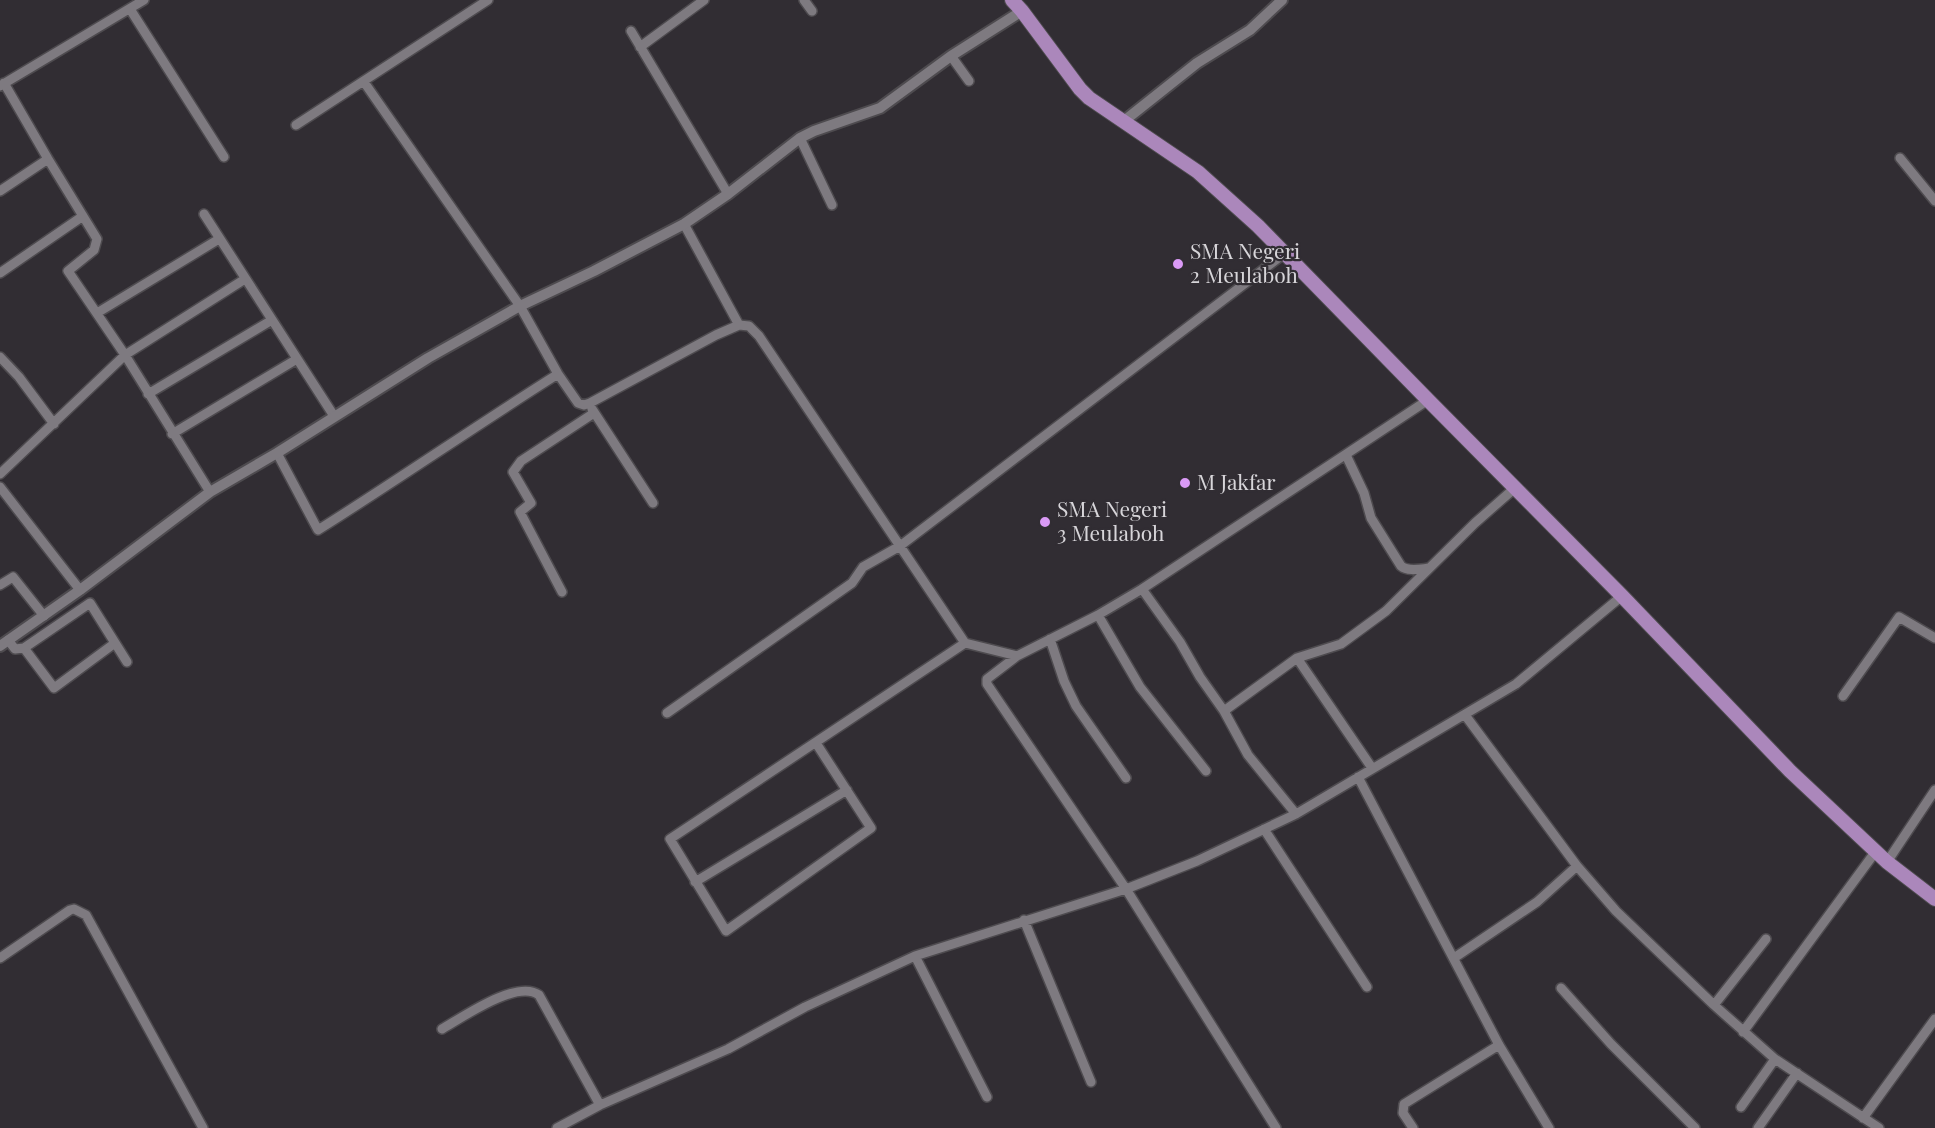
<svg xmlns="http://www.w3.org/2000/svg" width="1935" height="1128" font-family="'Playfair Display',serif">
	<rect width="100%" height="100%" fill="#312d33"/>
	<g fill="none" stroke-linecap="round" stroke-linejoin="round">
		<defs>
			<path id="minor" d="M804,0L812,11
				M130,9L224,157
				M631,31L728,194
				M640,47L704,0
				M951,56L969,81
				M364,82L520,306L558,374L578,403L584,405L590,403L716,335L739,325
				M4,83L48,159L97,239L94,250L68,271L125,355L210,492
				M0,86L144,0
				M296,125L488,0
				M800,138L832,205
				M1900,158L1935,201
				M0,191L48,159
				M204,214L334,416
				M684,224L739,325L749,326L759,336L965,643
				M0,273L83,216
				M97,313L219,239
				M0,357L19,377L54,424
				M148,394L272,320
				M592,409L653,503
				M172,434L297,359
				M277,453L318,530C399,479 477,425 558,374
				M1346,455L1364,493L1371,518L1401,566C1408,572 1420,569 1429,568
				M0,474L125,355L245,279
				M0,487L80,590
				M0,585L13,577L44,616
				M1142,589L1180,642L1200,677L1224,711L1248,755L1296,814
				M562,592L520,512L531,503L513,472L521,461L594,413
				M1098,615L1140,687L1206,771
				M1050,639L1064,681L1076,706L1126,778
				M8,640L15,649L24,648L54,688L115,643
				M24,648L90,603L127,662
				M1017,656L987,679V684L1126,889L1276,1128
				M1297,658L1372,768
				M1843,696L1899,617L1935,638
				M1224,711L1297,658L1341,644L1386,611L1475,523L1516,487
				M667,713L852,583L863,567L900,546L1285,253
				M1465,715L1577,866L1616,911L1714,1005L1775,1059L1879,1128
				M816,743L871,828L726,931L670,839L965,643L1017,656L1098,615L1142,589L1428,400
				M1358,777L1499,1045L1549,1128
				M1264,829L1367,987
				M1887,862L1935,790
				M695,882L847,790
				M1024,920L1091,1082
				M915,956L987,1097
				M0,958L70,910L74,909L86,915L203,1128
				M1454,958L1537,902L1577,866
				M1561,988L1611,1044L1695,1128
				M1714,1005L1766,939
				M442,1029C463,1017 517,979 539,995L600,1105
				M1743,1032L1876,851
				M1741,1107L1775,1059
				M1863,1118L1935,1019
				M557,1128L600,1105L728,1049L805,1007L915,956L1126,889L1197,861L1296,814L1516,684L1622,596
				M1413,1128L1403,1113L1404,1104L1499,1045
				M1758,1128L1797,1073"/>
			<path id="tertiary" d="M1124,121L1197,63L1250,30L1282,0
				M0,646L80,590L210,492L277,453L428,358L520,306L594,271L684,224L728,194L800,138L814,131L880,108L951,56L1022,11"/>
			<path id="primary" d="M1012,0L1022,11L1080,89L1089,98L1198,172L1258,226L1428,400L1622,596L1790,771L1887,862L1935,899"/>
		</defs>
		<use href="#minor" stroke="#4e4b4f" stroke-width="12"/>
		<use href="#tertiary" stroke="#4e4b4f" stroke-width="14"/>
		<use href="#primary" stroke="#4e4b4f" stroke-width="16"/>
		<use href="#minor" stroke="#7e7a80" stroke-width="9"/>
		<use href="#tertiary" stroke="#7e7a80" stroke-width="10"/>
		<use href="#primary" stroke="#ab87bb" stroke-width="14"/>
	</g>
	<g fill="#da9af6" stroke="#312d33" stroke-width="2">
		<circle cx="1178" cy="264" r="6"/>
		<circle cx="1185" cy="483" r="6"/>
		<circle cx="1045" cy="522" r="6"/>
	</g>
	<g text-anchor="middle" stroke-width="4.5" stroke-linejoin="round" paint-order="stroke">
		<g font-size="21" fill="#d7d5d9" stroke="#312d33" text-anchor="start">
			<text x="1190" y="259">SMA Negeri<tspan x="1190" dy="24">2 Meulaboh</tspan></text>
			<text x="1197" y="490">M Jakfar</text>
			<text x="1057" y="517">SMA Negeri<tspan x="1057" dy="24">3 Meulaboh</tspan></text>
		</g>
	</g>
</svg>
